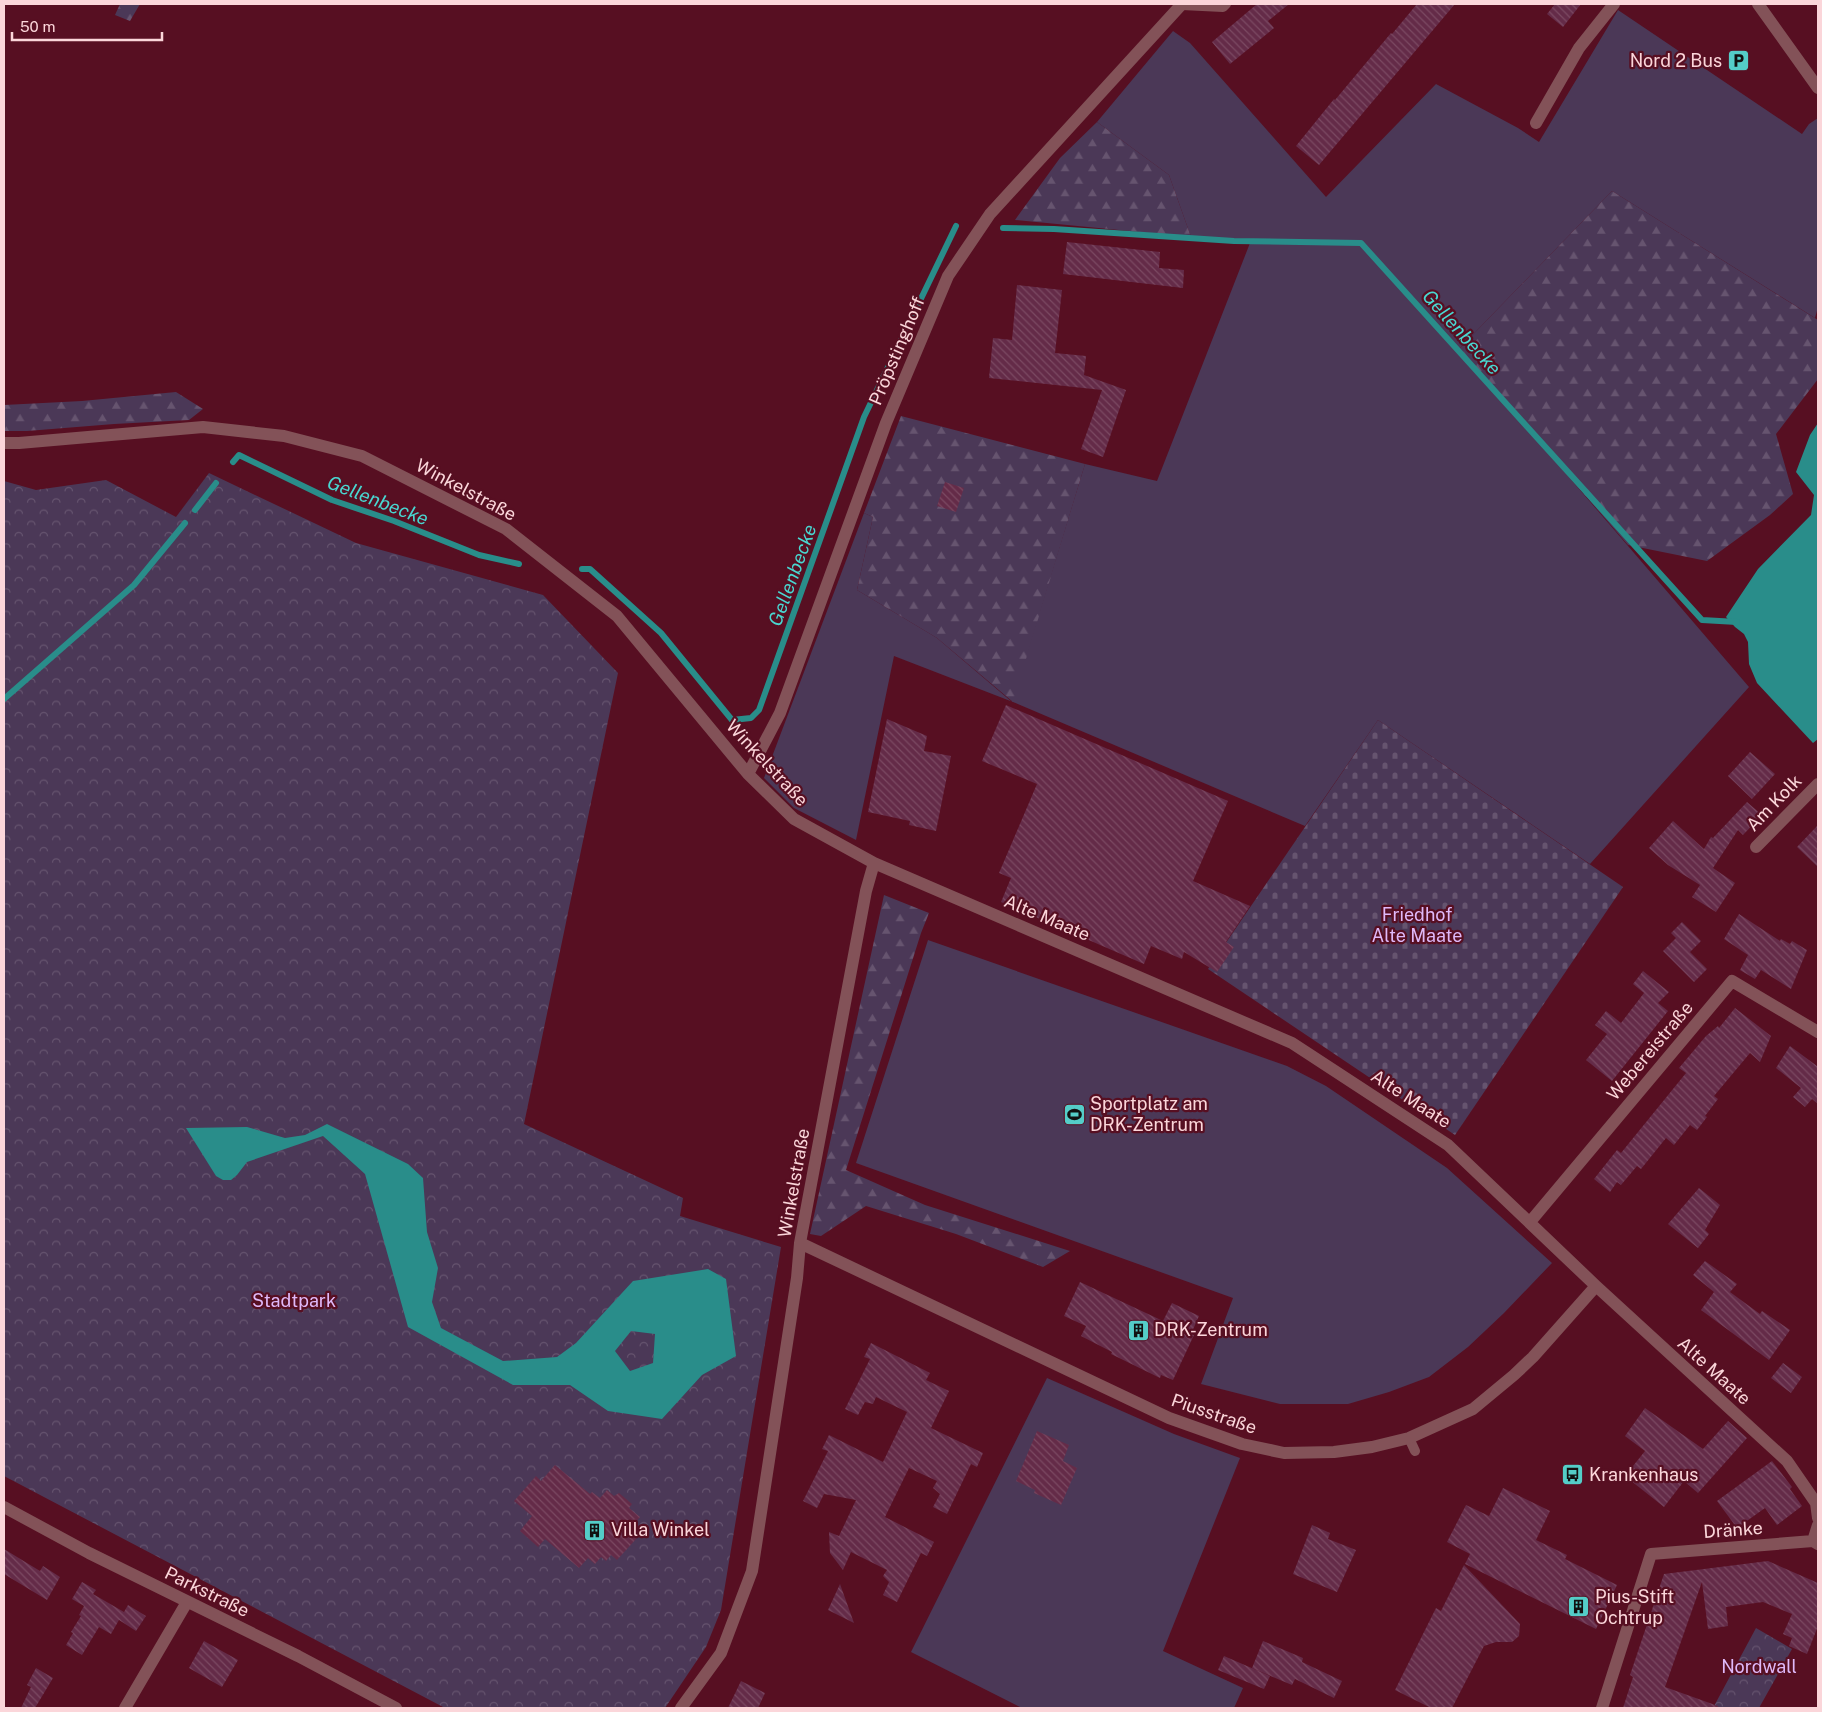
<svg xmlns="http://www.w3.org/2000/svg" width="1822" height="1712" font-family="'Public Sans',sans-serif">
	<defs>
		<pattern id="forest-firs" width="22" height="20" patternUnits="userSpaceOnUse" patternTransform="scale(1.25)"><rect width="22" height="20" fill="#4b3857"/><path d="M5 1l3.5 6h-7zM16 11l3.5 6h-7z" fill="#66546f"/></pattern>
		<pattern id="cemetery-stones" width="16" height="16" patternUnits="userSpaceOnUse" patternTransform="scale(1.25)"><rect width="16" height="16" fill="#4b3857"/><path d="M2 7V4a2 2 0 0 1 4 0v3zM10 15v-3a2 2 0 0 1 4 0v3z" fill="#66546f"/></pattern>
		<pattern id="park-crowns" width="20" height="18" patternUnits="userSpaceOnUse" patternTransform="scale(1.25)"><rect width="20" height="18" fill="#4b3857"/><path d="M2 6a3 3 0 1 1 6 0M12 15a3 3 0 1 1 6 0" fill="none" stroke="#66546f"/></pattern>
		<pattern id="building-back-hatch" width="6" height="6" patternUnits="userSpaceOnUse" patternTransform="scale(1.25)"><rect width="6" height="6" fill="#642b48"/><path d="M-1 5l2 2M0 0l6 6M5-1l2 2" fill="none" stroke="#7b4962"/></pattern>
	</defs>
	<rect width="100%" height="100%" fill="#570f22"/>
	<path fill="#4b3857" d="M1618,10L1802,134L1809,124L1818,118V307L1815,318L1612,191L1459,349L1749,687L1590,864L1378,720L1305,826L1013,702L894,656L856,840L794,808L764,778L864,513L873,517L857,590L937,638L1012,702L1085,464L1157,481L1250,243L1191,237L1169,175L1097,122L1173,31L1190,43L1326,197L1436,84L1518,128L1539,142Z
		M928,940L1287,1066L1326,1086L1447,1168L1552,1263L1504,1313L1468,1347L1429,1377L1389,1392L1348,1404H1280L1201,1384L1233,1298L856,1163Z
		M1047,1378L1174,1434L1240,1458L1163,1651L1243,1688L1234,1708H1022L911,1652Z"/>
	<path fill="url(#forest-firs)" d="M120,4H140L130,21L115,15Z
		M1097,122L1169,175L1191,237L1015,220L1060,158Z
		M1612,191L1818,320V379L1776,434L1793,494L1770,515L1707,561L1628,545L1459,349Z
		M176,392L203,409L189,420L114,424L27,431H4V405L82,401Z
		M901,416L1085,464L1013,702L937,638L857,590L873,517L864,513Z
		M884,895L929,913L921,933L846,1170L925,1205L1070,1251L1043,1267L956,1234L866,1206L821,1236L810,1234Z"/>
	<path fill="url(#cemetery-stones)" d="M1378,720L1623,887L1455,1135L1208,969Z"/>
	<path fill="url(#park-crowns)" d="M209,473L356,543L543,595L618,673L524,1124L683,1198L680,1216L781,1247L721,1610L706,1647L665,1708H445L4,1476V481L36,490L106,480L176,517Z
		M1756,1628L1792,1649L1759,1708H1713Z"/>
	<path fill="#298d8a" fill-rule="evenodd" d="M1818,423V739L1813,743L1757,683L1749,664L1748,642L1744,634L1735,627L1726,617L1758,569L1811,515L1814,495L1796,472L1810,435Z
		M327,1124L408,1164L423,1178L427,1232L438,1268L432,1302L441,1328L503,1361L557,1357L576,1343L633,1281L708,1269L726,1279L736,1356L702,1375L662,1419L608,1411L570,1385H513L408,1327L365,1174L323,1136L247,1162L237,1175L231,1180H223L216,1176L186,1128L247,1127L285,1138L305,1135ZM631,1331L655,1334L653,1363L630,1371L615,1351Z"/>
	<g fill="none" stroke-linecap="round" stroke-linejoin="round">
		<path stroke="#298d8a" stroke-width="6" d="M1003,228L1054,229L1234,241L1361,243L1702,620L1737,622
			M233,462L239,455L332,500L394,521L479,555L519,564
			M195,510L216,483
			M582,569H590L661,633L732,720L751,718L759,710L864,417L956,226
			M4,699L134,585L185,523"/>
	</g>
	<path fill="url(#building-back-hatch)" d="M1257,4H1289L1268,21L1274,28L1230,64L1212,42Z
		M1417,4H1455L1319,165L1296,146L1334,99L1335,100L1391,33L1392,34Z
		M1555,4H1581L1563,27L1547,14Z
		M1067,242L1160,252L1159,268L1184,270L1183,288L1063,274Z
		M1017,285L1062,290L1055,353L1086,356L1084,375L1126,390L1103,457L1081,449L1102,390L989,378L993,338L1012,340Z
		M945,482L964,488L956,512L937,506Z
		M1006,705L1228,801L1193,881L1250,906L1226,942L1234,947L1217,972L1184,952L1182,959L1151,946L1144,964L1001,902L1011,878L999,873L1037,784L982,761Z
		M887,719L927,736L924,751L951,756L936,831L909,825L910,821L868,812Z
		M1750,752L1775,774L1752,799L1728,776Z
		M1747,802L1762,815L1743,835L1738,830L1713,868L1735,883L1716,912L1692,897L1700,885L1668,865L1649,848L1673,821L1704,849L1711,837L1713,838Z
		M1818,825V867L1797,847Z
		M1739,914L1780,941L1781,939L1790,944L1792,941L1807,950L1791,989L1761,970L1755,979L1740,970L1748,955L1724,939Z
		M1682,922L1701,941L1690,952L1707,969L1694,982L1663,951L1676,938L1671,933Z
		M1643,971L1669,992L1658,1003L1668,1011L1612,1081L1586,1060L1607,1034L1595,1025L1606,1011L1621,1023L1644,993L1633,984Z
		M1735,1008L1771,1036L1760,1062L1750,1053L1714,1096L1718,1099L1705,1116L1707,1117L1697,1130L1690,1125L1674,1145L1666,1138L1641,1169L1637,1166L1621,1185L1617,1182L1610,1192L1594,1179L1617,1150L1621,1153L1686,1073L1679,1068L1706,1036L1718,1026L1719,1028Z
		M1790,1046L1817,1066L1818,1065V1104L1812,1099L1805,1107L1793,1097L1801,1088L1776,1068Z
		M1699,1188L1720,1205L1705,1230L1709,1234L1698,1248L1668,1224Z
		M1705,1261L1737,1284L1730,1292L1760,1314L1762,1311L1790,1330L1769,1360L1701,1310L1714,1292L1693,1275Z
		M1080,1282L1163,1321L1172,1303L1199,1316L1191,1334L1194,1335L1173,1380L1161,1375L1160,1378L1111,1354L1112,1352L1081,1336L1086,1326L1064,1316Z
		M871,1343L930,1373L926,1380L949,1391L931,1428L983,1453L977,1467L971,1464L947,1514L933,1507L940,1494L933,1488L937,1481L909,1468L885,1517L934,1542L927,1556L921,1553L897,1602L883,1595L889,1582L883,1576L887,1570L851,1552L843,1570L830,1553L829,1532L839,1536L856,1500L824,1494L817,1508L803,1501L828,1451L822,1449L829,1435L883,1462L907,1412L876,1397L873,1404L865,1402L858,1415L845,1409L870,1359L864,1357Z
		M1783,1363L1802,1377L1791,1393L1771,1378Z
		M1645,1408L1703,1449L1728,1421L1747,1438L1698,1493L1684,1481L1664,1507L1625,1476L1645,1451L1625,1436Z
		M1037,1431L1069,1445L1063,1461L1077,1468L1061,1505L1034,1493L1035,1490L1016,1481Z
		M1772,1461L1792,1487L1790,1489L1802,1506L1777,1525L1765,1508L1737,1528L1717,1501Z
		M555,1465L590,1494L592,1492L600,1498L607,1490L614,1496L619,1493L632,1504L629,1508L640,1517L628,1531L637,1538L617,1560L611,1555L606,1561L601,1557L595,1564L588,1558L579,1568L545,1539L538,1547L520,1531L532,1516L514,1501L536,1476L541,1481Z
		M1503,1488L1550,1511L1536,1540L1567,1555L1565,1559L1617,1585L1596,1629L1465,1564L1470,1554L1447,1542L1466,1505L1489,1516Z
		M1312,1525L1330,1533L1328,1539L1356,1550L1337,1592L1293,1574Z
		M4,1549L40,1571L43,1566L60,1577L47,1600L4,1574Z
		M1768,1561L1818,1583V1626L1807,1654L1789,1646L1792,1638L1783,1634L1792,1614L1763,1602L1726,1607L1728,1626L1708,1629L1702,1582L1665,1687L1718,1706V1708H1623L1633,1677L1630,1675L1664,1574Z
		M1464,1565L1520,1624L1519,1636L1512,1642H1496L1484,1646L1452,1708H1431L1395,1690L1436,1608L1441,1611Z
		M82,1582L96,1590L93,1594L124,1612L128,1605L146,1616L136,1631L119,1620L111,1634L99,1627L82,1655L66,1645L73,1633L71,1632L81,1616L79,1615L84,1606L72,1599Z
		M840,1584L854,1623L828,1610Z
		M204,1641L238,1660L222,1687L189,1668Z
		M1263,1641L1303,1658L1302,1662L1342,1681L1334,1698L1295,1679L1292,1685L1252,1668Z
		M1224,1656L1270,1676L1264,1689L1218,1670Z
		M36,1668L53,1678L35,1708H21L31,1687L27,1685Z
		M741,1681L765,1693L758,1708H728Z"/>
	<g fill="none" stroke-linecap="round" stroke-linejoin="round">
		<path stroke="#835258" stroke-width="10" d="M1182,5L1223,7L1226,4
			M1409,1438L1415,1451"/>
		<path stroke="#835258" stroke-width="12" d="M1758,4L1818,88
			M1536,123L1579,48L1614,4
			M4,443H19L203,427L284,436L362,456L506,529L617,616L748,774L794,819L874,863L1292,1043L1448,1145L1596,1286L1787,1461L1816,1503L1818,1518
			M748,774L780,713L886,423L948,276L990,214L1182,4
			M1756,847L1818,784
			M1530,1222L1732,981L1818,1032
			M800,1243L1169,1418L1242,1444L1284,1453L1334,1452L1372,1447L1409,1438L1473,1409L1514,1375L1533,1357L1596,1286
			M4,1507L89,1553L298,1656L396,1708
			M1813,1541L1818,1525
			M125,1708L187,1602
			M681,1708L721,1653L752,1571L797,1278L800,1243L866,891L874,863
			M1602,1708L1651,1554L1813,1541L1818,1544"/>
	</g>
	<defs>
		<symbol id="parking-square" viewBox="-11 -11 22 22"><rect x="-9" y="-9" width="18" height="18" rx="4" fill="#54cdc8" stroke="#570f22"/><path d="M-3.5-5.5H1a3.5 3.5 0 0 1 0 7H-1V5.5H-3.5ZM-1-3.4V-.6H.8a1.4 1.4 0 0 0 0-2.8Z" fill="#111"/></symbol>
		<symbol id="stadium-square" viewBox="-11 -11 22 22"><rect x="-9" y="-9" width="18" height="18" rx="4" fill="#54cdc8" stroke="#570f22"/><path d="M0-5a6.5 5 0 1 0 0 10a6.5 5 0 1 0 0-10ZM-3.5-1.8h7v3.6h-7Z" fill="#111"/></symbol>
		<symbol id="building-square" viewBox="-11 -11 22 22"><rect x="-9" y="-9" width="18" height="18" rx="4" fill="#54cdc8" stroke="#570f22"/><path d="M-4-6H4V6H1V3H-1V6H-4ZM-2.5-4.3h1.7v1.8h-1.7ZM.8-4.3h1.7v1.8H.8ZM-2.5-1h1.7V.8h-1.7ZM.8-1h1.7V.8H.8Z" fill="#111"/></symbol>
		<symbol id="bus-square" viewBox="-11 -11 22 22"><rect x="-9" y="-9" width="18" height="18" rx="4" fill="#54cdc8" stroke="#570f22"/><path d="M-5-6H5V4H4V6H2V4H-2V6H-4V4H-5ZM-3.5-4V0h7V-4ZM-3.5 1.2v1.5H-2V1.2ZM2 1.2v1.5H3.5V1.2Z" fill="#111"/></symbol>
	</defs>
	<g fill-rule="evenodd">
		<use href="#parking-square" x="1726" y="48" width="25" height="25"/>
		<use href="#stadium-square" x="1062" y="1102" width="25" height="25"/>
		<use href="#building-square" x="1126" y="1318" width="25" height="25"/>
		<use href="#bus-square" x="1560" y="1462" width="25" height="25"/>
		<use href="#building-square" x="582" y="1518" width="25" height="25"/>
		<use href="#building-square" x="1566" y="1594" width="25" height="25"/>
	</g>
	<g text-anchor="middle" stroke-width="4.5" stroke-linejoin="round" paint-order="stroke">
		<g font-size="18" fill="#fbd6da" stroke="#570f22" text-anchor="start">
			<text x="1722" y="67" text-anchor="end">Nord 2 Bus</text>
			<text x="1090" y="1110">Sportplatz am<tspan x="1090" dy="21">DRK-Zentrum</tspan></text>
			<text x="1154" y="1336">DRK-Zentrum</text>
			<text x="1589" y="1481">Krankenhaus</text>
			<text x="611" y="1536">Villa Winkel</text>
			<text x="1595" y="1603">Pius-Stift<tspan x="1595" dy="21">Ochtrup</tspan></text>
		</g>
		<g font-size="18" fill="#fbd6da" stroke="#570f22">
			<text transform="translate(897 351) rotate(-67)" y="6">Pröpstinghoff</text>
			<text transform="translate(466 490) rotate(28)" y="6">Winkelstraße</text>
			<text transform="translate(767 763) rotate(47)" y="6">Winkelstraße</text>
			<text transform="translate(1774 803) rotate(-46)" y="6">Am Kolk</text>
			<text transform="translate(1047 918) rotate(23)" y="6">Alte Maate</text>
			<text transform="translate(1650 1051) rotate(-50)" y="6">Webereistraße</text>
			<text transform="translate(1411 1099) rotate(33)" y="6">Alte Maate</text>
			<text transform="translate(794 1183) rotate(-80)" y="6">Winkelstraße</text>
			<text transform="translate(1714 1371) rotate(42)" y="6">Alte Maate</text>
			<text transform="translate(1214 1414) rotate(19)" y="6">Piusstraße</text>
			<text transform="translate(1733 1530) rotate(-4)" y="6">Dränke</text>
			<text transform="translate(207 1592) rotate(26)" y="6">Parkstraße</text>
		</g>
		<g font-size="18" fill="#dfb9f9" stroke="#570f22">
			<text x="1417" y="921">Friedhof<tspan x="1417" dy="21">Alte Maate</tspan></text>
			<text x="294" y="1307">Stadtpark</text>
			<text x="1759" y="1673">Nordwall</text>
		</g>
		<g font-size="19" font-style="italic" fill="#49d7d1" stroke="#570f22">
			<text transform="translate(1462 332) rotate(48)" y="7">Gellenbecke</text>
			<text transform="translate(378 500) rotate(21)" y="7">Gellenbecke</text>
			<text transform="translate(792 575) rotate(-70)" y="7">Gellenbecke</text>
		</g>
	</g>
	<rect width="1822" height="1712" fill="none" stroke="#fbd6da" stroke-width="10"/>
	<path d="M12 32v8h150v-8" fill="none" stroke="#fbd6da" stroke-width="2.5"/>
	<text x="20" y="32" font-size="15" fill="#fbd6da" stroke="#570f22" stroke-width="4" paint-order="stroke">50 m</text>
</svg>
